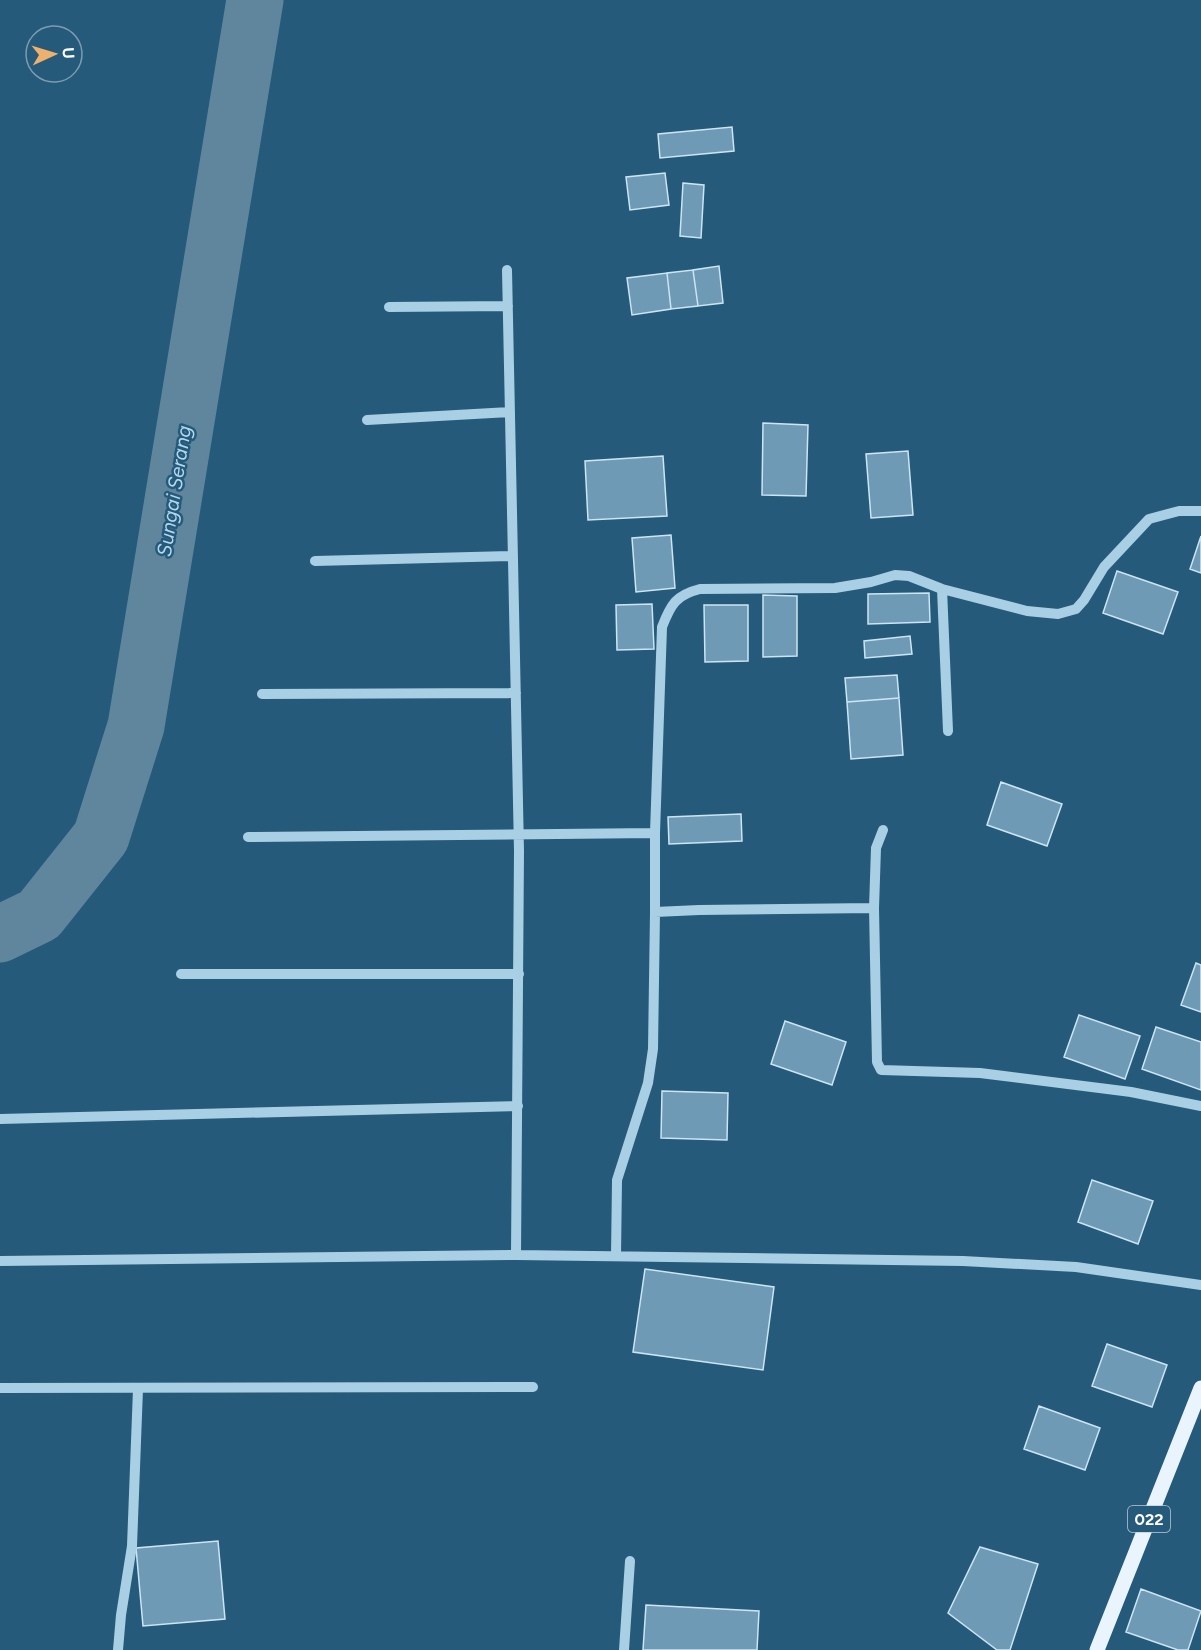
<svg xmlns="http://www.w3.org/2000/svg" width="1201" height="1650" font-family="Figtree,sans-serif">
	<rect width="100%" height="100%" fill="#255a7b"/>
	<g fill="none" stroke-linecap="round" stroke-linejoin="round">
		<path stroke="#60869e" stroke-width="57" d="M0,934L39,915L101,837L136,726L255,0"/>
	</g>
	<path fill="#6e9ab5" stroke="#cbe5f4" stroke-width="1.5" d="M732,127L734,151L660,158L658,134Z
		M665,173L669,205L630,210L626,177Z
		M683,183L704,185L701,238L680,236Z
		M719,266L723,303L698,306L693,270Z
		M693,270L698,306L671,309L667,273Z
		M667,273L671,309L632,315L627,278Z
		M763,423L808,425L806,496L762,495Z
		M908,451L913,515L871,518L866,454Z
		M663,456L667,516L588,520L585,461Z
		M671,535L675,588L636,592L632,538Z
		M1201,536V573L1190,569Z
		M1117,571L1178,592L1163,634L1103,613Z
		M929,593L930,622L868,624V594Z
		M763,595L797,596V656L763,657Z
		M652,604L654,649L617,650L616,605Z
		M704,605H748V661L705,662Z
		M910,636L912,654L865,658L864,641Z
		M897,675L899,698L847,702L845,678Z
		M899,698L903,755L851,759L847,702Z
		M1001,782L1062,804L1047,846L987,825Z
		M741,814L742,841L669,844L668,817Z
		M1196,963L1201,965V1012L1181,1005Z
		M1079,1015L1140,1036L1125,1079L1064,1057Z
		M785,1021L846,1042L832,1085L771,1064Z
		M1156,1027L1201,1042V1090L1142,1069Z
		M662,1091L728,1093L727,1140L661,1138Z
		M1092,1180L1153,1201L1138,1244L1078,1222Z
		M645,1269L774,1287L763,1370L633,1352Z
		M1107,1344L1167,1365L1152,1407L1092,1386Z
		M1039,1406L1100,1428L1085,1470L1024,1449Z
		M218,1541L225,1619L143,1626L136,1548Z
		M980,1547L1038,1564L1010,1650H997L948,1613Z
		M1141,1589L1201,1611L1188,1650H1178L1126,1632Z
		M646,1605L759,1611L757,1650H643Z"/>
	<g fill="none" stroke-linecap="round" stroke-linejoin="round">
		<path stroke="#a9cfe4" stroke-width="10" d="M507,270L519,851L516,1255
			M389,307L508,306
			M367,420L510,412
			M315,561L513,556
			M942,589L948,731
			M262,694L516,693
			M248,837L655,833L662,627C671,604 676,595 700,589L835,588L871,582L895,575L909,576L942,589L1027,611L1058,614L1076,609L1084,600L1104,567L1149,519L1179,511H1201
			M874,908L876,848L883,830
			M655,912V833
			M181,974H519
			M0,1119L518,1106
			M616,1256L617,1180L648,1083L653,1049L655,912L699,910L874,908L877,1062L881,1070L980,1073L1131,1092L1201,1106
			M0,1261L516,1255L963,1261L1076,1267L1201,1285
			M0,1388L533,1387
			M118,1650L121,1615L132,1546L138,1389
			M624,1650L630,1561"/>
		<path stroke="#e9f4fc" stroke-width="15" d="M1097,1650L1201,1388"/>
	</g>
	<g text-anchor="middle" stroke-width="5" stroke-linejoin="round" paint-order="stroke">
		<rect fill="#255a7b" stroke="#beced7" stroke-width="1.5" x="1128" y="1506" width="42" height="26" rx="4.5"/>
		<g font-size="16" font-weight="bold" fill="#fff">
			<text x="1149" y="1525">022</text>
		</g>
		<g font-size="20" font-style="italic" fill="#b4d8ec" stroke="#255a7b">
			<text transform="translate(174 491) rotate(-81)" y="7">Sungai Serang</text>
		</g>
	</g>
	<g transform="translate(54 54) rotate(86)"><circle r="28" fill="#255a7b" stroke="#7c9cb0" stroke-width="1.5"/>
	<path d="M0-4.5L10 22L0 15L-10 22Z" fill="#eeb16d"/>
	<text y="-9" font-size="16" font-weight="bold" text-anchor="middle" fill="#ffffff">U</text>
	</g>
</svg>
